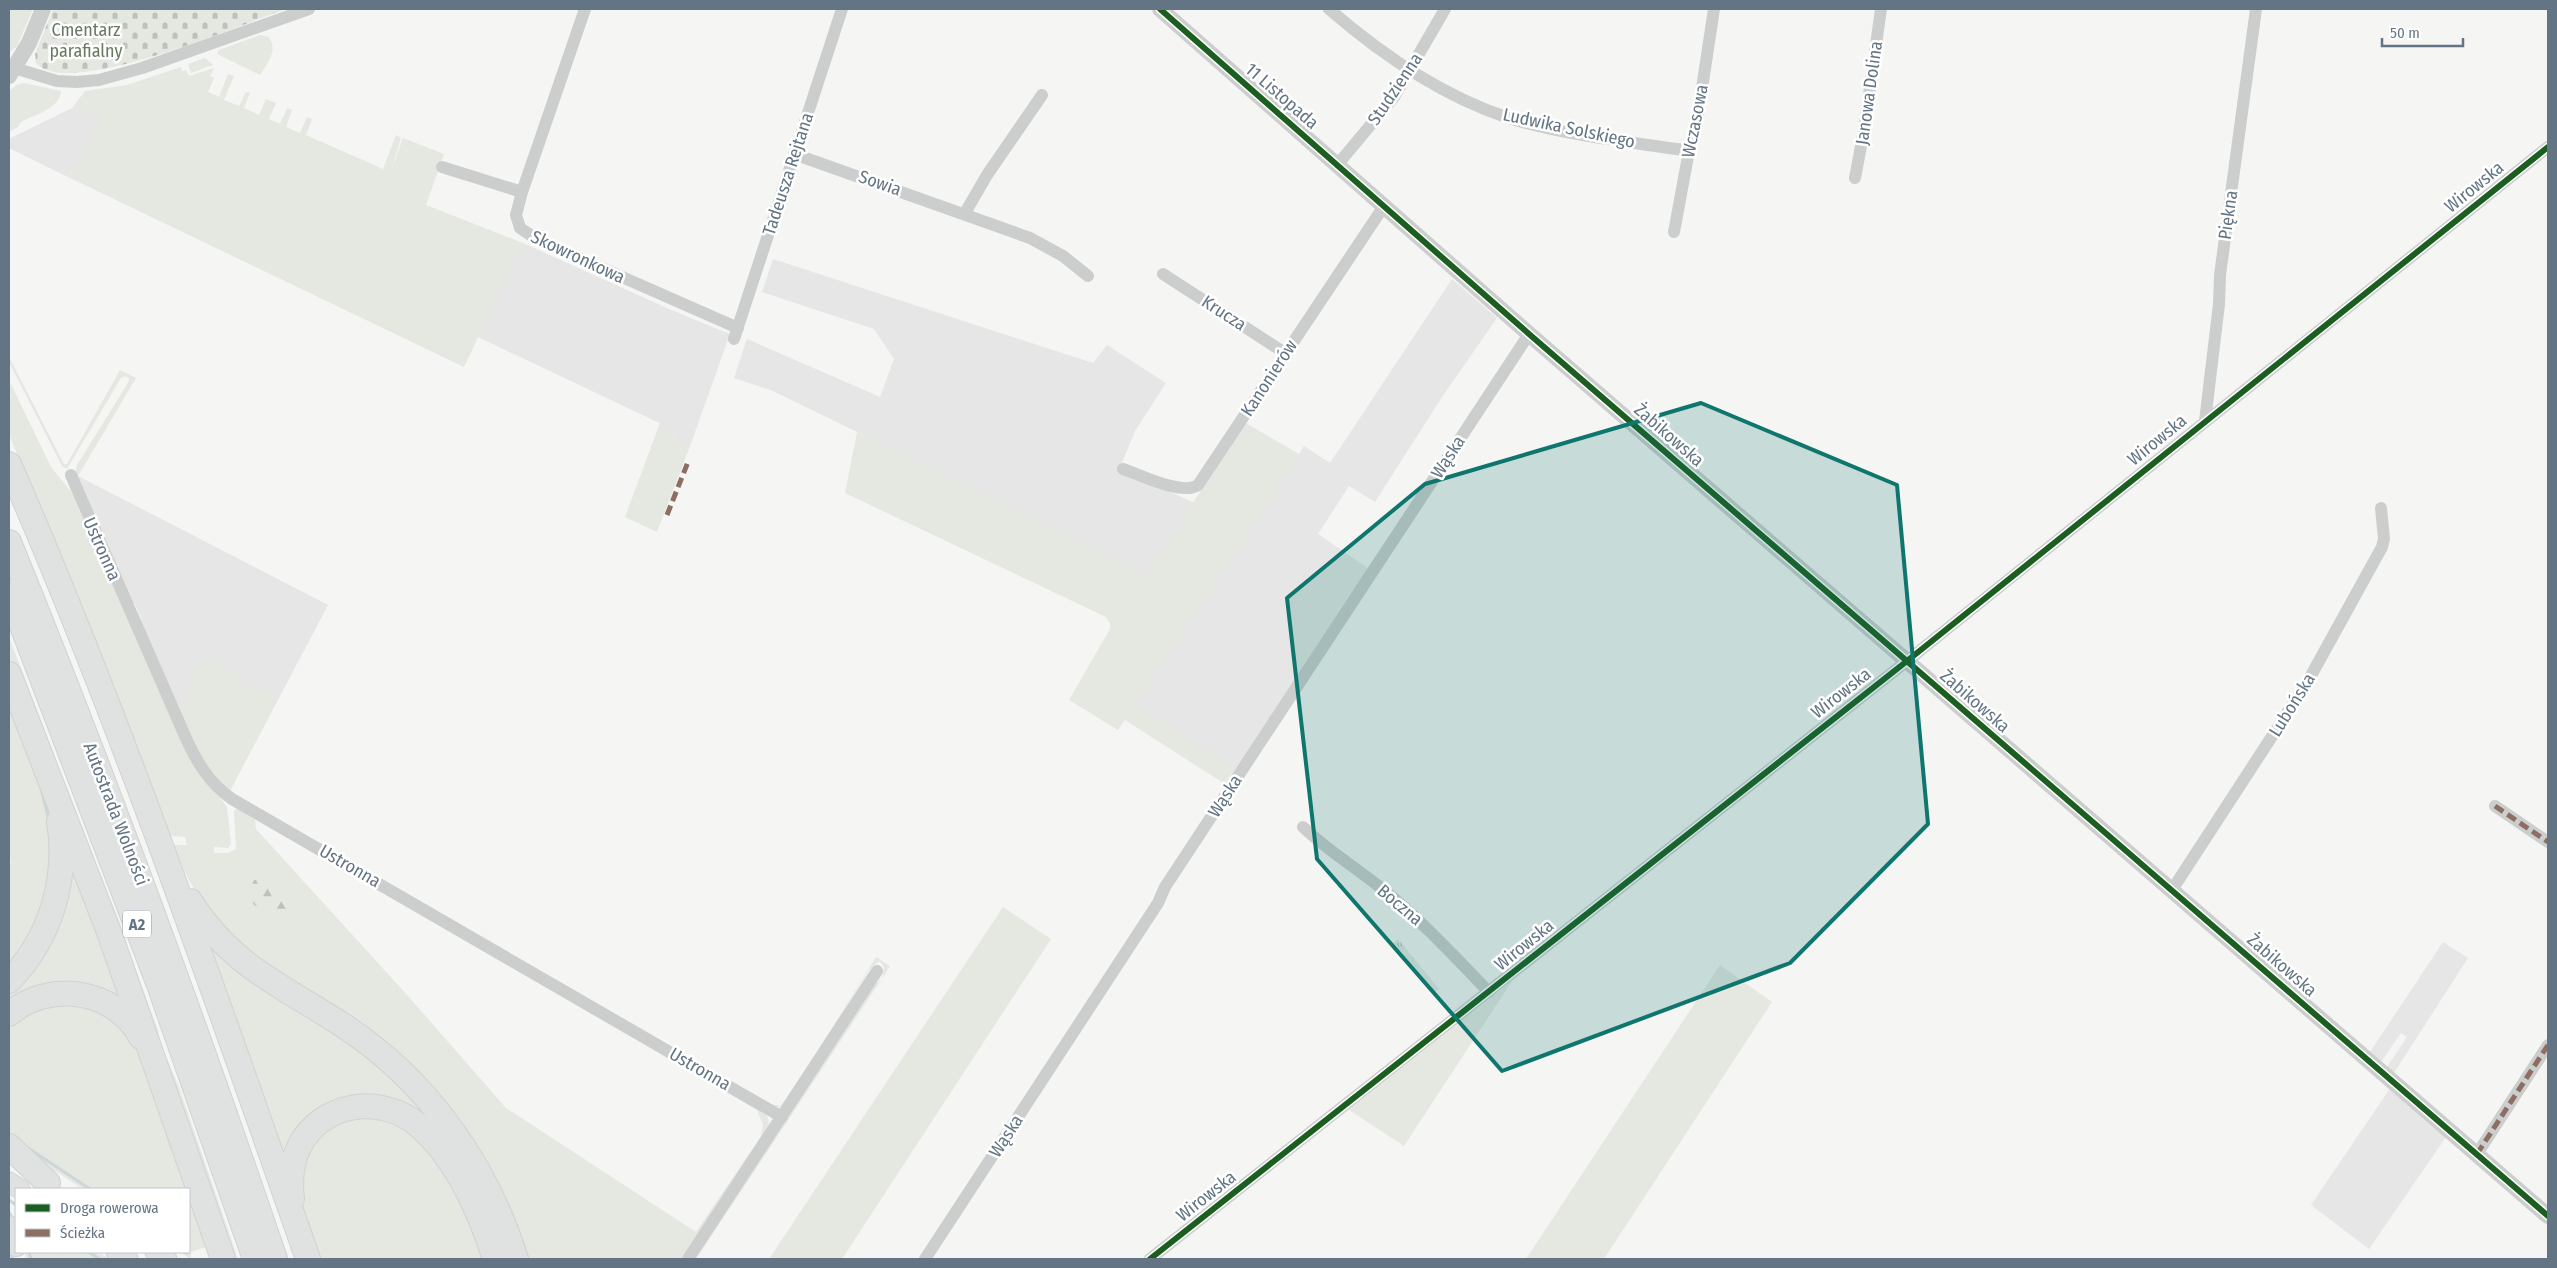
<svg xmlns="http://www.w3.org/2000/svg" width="2557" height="1268" font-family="'Fira Sans Condensed',sans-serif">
	<defs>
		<pattern id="forest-firs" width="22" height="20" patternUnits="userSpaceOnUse" patternTransform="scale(1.25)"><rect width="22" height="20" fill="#e4e8e1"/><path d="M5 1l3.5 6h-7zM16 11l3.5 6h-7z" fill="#bcc1bc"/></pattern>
		<pattern id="cemetery-stones" width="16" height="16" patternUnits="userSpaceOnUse" patternTransform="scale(1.25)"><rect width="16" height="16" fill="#e4e8e1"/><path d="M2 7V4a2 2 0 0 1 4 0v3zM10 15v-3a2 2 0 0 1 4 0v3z" fill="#bcc1bc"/></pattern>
		<pattern id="park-tufts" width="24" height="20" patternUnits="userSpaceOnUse" patternTransform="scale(1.25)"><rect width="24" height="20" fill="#e4e8e1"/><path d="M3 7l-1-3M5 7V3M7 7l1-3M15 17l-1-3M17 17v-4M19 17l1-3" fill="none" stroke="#bcc1bc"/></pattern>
	</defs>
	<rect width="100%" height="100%" fill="#f5f5f3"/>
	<path fill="#e5e6e5" d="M72,108L102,120L68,177L9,148V139Z
		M523,243L669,309L730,334L689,449L674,442L672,429L478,337Z
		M773,259L1093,363L1107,345L1166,383L1135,431L1118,473L1166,490L1195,503L1149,574L773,391L734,378L747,339L880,397L894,359L874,329L762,292Z
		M1452,279L1497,318L1442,397L1375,502L1349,486L1318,534L1369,569L1236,768L1137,704L1304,446L1330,463Z
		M78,476L328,605L279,698L203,656L179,709L138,611Z
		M2443,942L2468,958L2394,1073L2387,1067L2407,1037L2401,1033L2381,1062L2370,1052Z
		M2391,1087L2446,1137L2369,1249L2311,1205Z"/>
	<path fill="#e4e8e1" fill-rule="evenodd" d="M9,9H33L17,46L9,53Z
		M260,35L269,37C278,51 268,62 260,75L217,54L219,50Z
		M205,58L213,65L191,73L188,64Z
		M181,67L182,71L186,70L189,76L214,68L210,76L214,78L208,92L219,97L228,74L234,76L224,100L239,106L246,92L250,93L244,108L259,115L266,99L276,103L269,119L280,124L287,108L292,110L286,127L300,133L307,117L312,119L306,135L383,169L396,135L401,138L391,171L403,138L444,154L426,205L523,243L464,367L68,177L102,120L72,108L85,91L127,85Z
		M24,83L61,91C61,108 34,115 21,122L18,127L9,132V91L17,85Z
		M9,357L64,464H67L120,370L136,378L78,476L135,603H130L75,473L77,465L128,383L129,378L125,376L121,378L67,469L62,466L9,362Z
		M9,380L51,467L73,494L191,759L227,807L231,844L228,848L214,847V853H228L236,849L234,811L238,807L758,1107C771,1115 771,1125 764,1138L684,1259H526C498,1168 444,1087 367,1030C340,1010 309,995 280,977C228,945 195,901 173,845H187L185,837L170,836L62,560L9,435ZM255,819L757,1110L763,1125L761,1136L696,1232L506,1108L408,996L256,829Z
		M1244,422L1299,454L1137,704L1236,768L1225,784L1125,720L1118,730L1069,700L1110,629V624L1106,617L845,493L857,432L1149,573Z
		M660,423L672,429L674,442L689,449L657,532L625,517Z
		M142,620L179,708L203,656L279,698L230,791C194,769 158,665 139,624Z
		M9,637L141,984L159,1033L156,1034L179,1087L238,1259H230L49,760L9,658Z
		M9,693L52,813V890L9,972V864L11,863L9,850Z
		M68,856L134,1013L118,1004L9,1007V988Z
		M1003,907L1051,939L842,1259H769Z
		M193,920L408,1084L465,1174L363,1099L285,1167Z
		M876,957L890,966L882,979L884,967L879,961L869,970L785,1104L777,1107L771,1105H781L786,1102Z
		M1720,965L1772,1002L1604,1259H1526Z
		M881,980L696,1259H692L871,987Z
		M1512,981L1404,1146L1349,1110Z
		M67,999C102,1003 123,1019 141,1048L216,1259H211L206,1247L191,1252V1259L179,1252H189V1189H83L29,1154L9,1138V1022C26,1007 44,1000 67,999Z
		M363,1110L426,1138L491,1259H314L295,1193L310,1138Z
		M24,1252H98L109,1259H27Z"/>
	<path fill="url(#forest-firs)" d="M272,877L289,907L282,918L254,905L249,893L254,880Z"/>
	<path fill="url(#cemetery-stones)" d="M53,9H286C245,23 66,100 36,63L35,54Z"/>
	<path fill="url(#park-tufts)" d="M1398,939L1439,989L1433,994L1392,944Z"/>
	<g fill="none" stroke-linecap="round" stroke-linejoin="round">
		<path stroke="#cdd6d8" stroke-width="3" d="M42,792L49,820
			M28,1148L90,1189
			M9,1200L16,1205
			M9,1212L13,1220
			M10,1252L13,1259
			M29,1252L31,1259
			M88,1252L100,1259
			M185,1252L187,1253"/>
		<defs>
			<path id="secondary" d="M9,1182L20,1189
				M116,1252L128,1259
				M155,1252L167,1259"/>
			<path id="motorway" d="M9,464C122,723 214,992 308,1259
				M9,542C105,778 193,1018 275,1259
				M9,592L158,982L255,1259
				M9,674L109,932L223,1259
				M190,901C230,965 281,985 341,1024C426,1079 486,1163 516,1259
				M9,981C51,938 68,880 59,821
				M9,1014C49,980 115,989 141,1037
				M9,1146L48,1183
				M292,1199C290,1181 291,1163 299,1147C321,1102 381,1094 418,1125C457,1158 480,1212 495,1259
				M9,1228L16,1244"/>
		</defs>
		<use href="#secondary" stroke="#d1d3d3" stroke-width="21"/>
		<use href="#motorway" stroke="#d1d2d2" stroke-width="26"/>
		<path stroke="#cccece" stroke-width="12" d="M585,9L522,192L516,215L520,228L538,240L738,328
			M1329,9C1381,54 1440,95 1506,117C1564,136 1628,141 1689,151
			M14,68L57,81L77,82L99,80L142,68L309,9
			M794,154L1030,238L1063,256L1088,276
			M1338,164L1394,97L1445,9
			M442,167L522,192
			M1855,178L1864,130L1881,9
			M965,213L987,175L1042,95
			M1674,232L1689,151L1696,128L1714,9
			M1163,274L1285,353
			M734,339L842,9
			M2205,421L2219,304L2220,275L2256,9
			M1123,469C1141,475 1182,496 1198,485L1384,206
			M71,475L185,736C196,761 209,783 232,799L782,1117
			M2495,806L2548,842
			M1303,827C1327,850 1355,867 1381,888C1420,919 1454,956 1489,992
			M2172,890L2308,681L2382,547L2384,539L2381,508
			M2477,1154L2548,1045
			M688,1259L877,971
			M925,1259L1158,903L1165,887L1529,334
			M1150,1259L1907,661L2548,147"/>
		<path stroke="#cccece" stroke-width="16" d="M1160,9L1529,334L2548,1216
			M9,76L29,43L43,9"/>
		<use href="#secondary" stroke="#e0e1e1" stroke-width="19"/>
		<use href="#motorway" stroke="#e0e1e1" stroke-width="24"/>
		<path stroke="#8d6e63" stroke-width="5" stroke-dasharray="10 5" stroke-linecap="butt" d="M667,515L688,462
			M2495,806L2548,842
			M2477,1154L2548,1045"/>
		<defs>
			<path id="cycleway" d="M1160,9L1529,334L2548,1216
				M1150,1259L1907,661L2548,147"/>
		</defs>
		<use href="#cycleway" stroke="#fff" stroke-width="9"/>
		<use href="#cycleway" stroke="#1b5e20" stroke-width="6"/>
	</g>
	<path fill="#0f766e" fill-opacity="0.2" stroke="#0f766e" stroke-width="4" stroke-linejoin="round" d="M1701,403L1897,485L1928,824L1790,963L1502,1071L1317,859L1287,598L1425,484Z"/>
	<g text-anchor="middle" stroke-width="5" stroke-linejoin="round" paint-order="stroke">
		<rect fill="#fff" stroke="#929ea9" stroke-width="1" x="123" y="910.5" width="28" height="27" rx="4"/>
		<g font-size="16" font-weight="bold" fill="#637584">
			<text x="137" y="930">A2</text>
		</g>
		<g font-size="18" fill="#677b62" stroke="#fff">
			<text x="86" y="36">Cmentarz<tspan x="86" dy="21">parafialny</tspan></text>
		</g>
		<g font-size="18" fill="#637584" stroke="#fff">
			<text transform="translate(1395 89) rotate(-56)" y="6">Studzienna</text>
			<text transform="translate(1869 93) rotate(-82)" y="6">Janowa Dolina</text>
			<text transform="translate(1282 96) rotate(41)" y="6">11 Listopada</text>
			<text transform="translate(1695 121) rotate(-79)" y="6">Wczasowa</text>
			<text transform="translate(1569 128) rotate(12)" y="6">Ludwika Solskiego</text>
			<text transform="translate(788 174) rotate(-72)" y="6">Tadeusza Rejtana</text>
			<text transform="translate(880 183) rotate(19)" y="6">Sowia</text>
			<text transform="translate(2474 187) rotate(-39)" y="6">Wirowska</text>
			<text transform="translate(2228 215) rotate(-82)" y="6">Piękna</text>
			<text transform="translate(578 257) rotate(25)" y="6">Skowronkowa</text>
			<text transform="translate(1224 313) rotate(33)" y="6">Krucza</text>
			<text transform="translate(1269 378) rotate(-57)" y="6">Kanonierów</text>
			<text transform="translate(1669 435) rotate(41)" y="6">Żabikowska</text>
			<text transform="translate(2157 440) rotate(-39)" y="6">Wirowska</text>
			<text transform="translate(1448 457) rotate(-57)" y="6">Wąska</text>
			<text transform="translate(102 549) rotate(66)" y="6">Ustronna</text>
			<text transform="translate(1841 693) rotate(-38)" y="6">Wirowska</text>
			<text transform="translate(1975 701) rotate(41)" y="6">Żabikowska</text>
			<text transform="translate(2292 705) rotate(-58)" y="6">Lubońska</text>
			<text transform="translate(1225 796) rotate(-57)" y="6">Wąska</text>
			<text transform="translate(116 814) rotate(69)" y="6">Autostrada Wolności</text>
			<text transform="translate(350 866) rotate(30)" y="6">Ustronna</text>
			<text transform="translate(1400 905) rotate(40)" y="6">Boczna</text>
			<text transform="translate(1524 945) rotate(-39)" y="6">Wirowska</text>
			<text transform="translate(2282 965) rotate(41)" y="6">Żabikowska</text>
			<text transform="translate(700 1069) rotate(30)" y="6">Ustronna</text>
			<text transform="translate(1006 1136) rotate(-57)" y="6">Wąska</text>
			<text transform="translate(1206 1196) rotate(-38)" y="6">Wirowska</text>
		</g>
	</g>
	<rect width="2557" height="1268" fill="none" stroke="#637584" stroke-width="20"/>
	<rect x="15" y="1188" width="175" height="65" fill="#ffffff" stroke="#c1c8ce"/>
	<rect x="25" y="1204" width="25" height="8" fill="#1b5e20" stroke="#c1c8ce"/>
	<text x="60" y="1213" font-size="15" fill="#637584">Droga rowerowa</text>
	<rect x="25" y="1229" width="25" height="8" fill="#8d6e63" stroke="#c1c8ce"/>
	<text x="60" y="1238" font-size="15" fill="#637584">Ścieżka</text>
	<path d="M2382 38v8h81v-8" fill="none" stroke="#637584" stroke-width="2.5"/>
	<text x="2390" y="38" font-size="15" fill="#637584" stroke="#ffffff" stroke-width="4" paint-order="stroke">50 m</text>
</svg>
